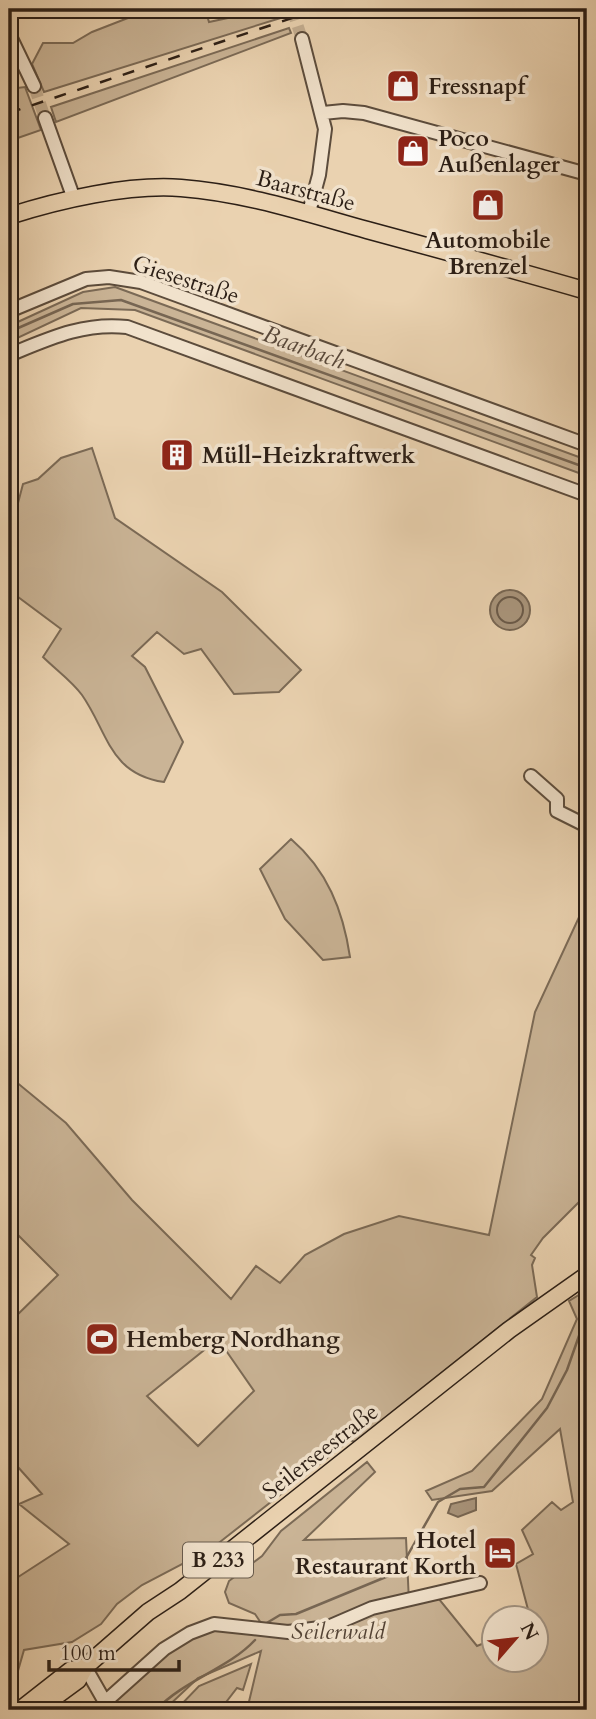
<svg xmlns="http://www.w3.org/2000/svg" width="596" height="1719" font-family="Cardo,serif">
	<rect width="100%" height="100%" fill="#ead2b0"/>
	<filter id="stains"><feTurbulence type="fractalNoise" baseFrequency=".00286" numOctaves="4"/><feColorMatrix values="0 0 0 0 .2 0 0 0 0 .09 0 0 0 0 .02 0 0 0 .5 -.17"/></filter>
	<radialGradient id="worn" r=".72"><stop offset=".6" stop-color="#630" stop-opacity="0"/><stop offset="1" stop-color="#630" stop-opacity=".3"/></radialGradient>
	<path fill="#cab496" stroke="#7b6a56" stroke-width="2" fill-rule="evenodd" d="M151,9H205L209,22L270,9H285L287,16L44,92L32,64L43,43H73L92,32Z
		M289,28L291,33L56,122L51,107Z
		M25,87L41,130L9,141V89Z
		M115,287L587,460V476L135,310L81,308L9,342V326L83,292Z
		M92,448L115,518L222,592L301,670L279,692L234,694L201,649L184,654L157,632L132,656L145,667L183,742L164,782C109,774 108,732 82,695C72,681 55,669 43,657L61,629L14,594H9V521L13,522L23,484L38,479L61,458Z
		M291,839C327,870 343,910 350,957L323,960L285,919L260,869Z
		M587,900V1194L543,1238L531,1255L535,1258L532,1265L537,1297L355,1442L350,1440L211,1549L142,1585L117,1604L101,1624L72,1642L24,1650L9,1702V1583L69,1544L19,1504L42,1494L9,1457V1323L58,1275L9,1226V1076L66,1123L132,1200L231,1299L256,1266L280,1283L305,1255L344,1234L399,1216L489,1235L535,1012ZM218,1339L254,1391L198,1446L147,1396Z
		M587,1290V1710H247L261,1651L198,1678L164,1710H109L112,1702C141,1675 171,1637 212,1629C225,1627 242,1631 255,1633L261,1623L255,1614L229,1603L225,1592L229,1581L262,1556L281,1531L367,1462L375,1472L304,1540L406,1538L409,1602L439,1599L477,1646L494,1639V1660H536V1618L530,1617L516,1564L533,1554L522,1530L552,1502L561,1510L573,1502L560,1429L492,1491L432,1500L426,1491L472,1471L542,1399L577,1319L569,1301Z
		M251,1664L243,1690L237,1688L220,1710H176L199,1686Z"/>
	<path fill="#a9957c" stroke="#776653" stroke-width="2" d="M490 610a20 20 0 1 1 40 0a20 20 0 1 1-40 0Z
		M476,1498V1510L458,1517L448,1513L451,1504Z"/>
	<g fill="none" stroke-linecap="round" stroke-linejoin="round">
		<path stroke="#6a5a49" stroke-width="2" d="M497 610a13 13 0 1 1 26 0a13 13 0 1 1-26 0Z"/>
		<path stroke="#776653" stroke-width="2.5" d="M9,332L73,304L121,300L587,468
			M265,1624L280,1615L296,1614L398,1572L438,1502L460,1489L484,1487L547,1408L567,1370L587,1313
			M156,1710C184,1680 228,1669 255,1640"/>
		<path stroke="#c4ae91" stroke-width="12" stroke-dasharray="12 6" stroke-linecap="butt" d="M292,9L302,39
			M34,86L45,118"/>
		<defs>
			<path id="minor" d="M9,34L34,86
				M302,39L325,129L319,175L309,212
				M323,113L343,111L364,113L587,174
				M45,118L74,199
				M9,311L86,279L109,277L141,282L587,445
				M9,355C48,339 84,322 127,327L587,495
				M531,776L557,799V811L587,826
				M85,1667L105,1702L103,1710
				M105,1702L164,1649L190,1633L214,1624L288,1632L328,1627L372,1608L480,1583"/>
			<path id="major" d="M9,216C59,200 128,184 181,188C246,193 306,213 367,230C441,250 514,270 587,291
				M20,1710L71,1670L85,1667
				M37,1710L78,1680L85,1667L148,1612L180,1591L509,1330L587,1275"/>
		</defs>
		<use href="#minor" stroke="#5c4c3c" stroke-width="16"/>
		<use href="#major" stroke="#2c1f16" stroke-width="19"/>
		<use href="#minor" stroke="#f1e2cc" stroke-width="12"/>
		<use href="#major" stroke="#ead2b0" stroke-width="16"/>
		<path stroke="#2c1f16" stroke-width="2.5" stroke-dasharray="12 12" stroke-linecap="butt" d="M9,113L319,9"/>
	</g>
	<defs>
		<symbol id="shop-square" viewBox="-11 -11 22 22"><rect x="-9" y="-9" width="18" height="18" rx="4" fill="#8f2418" stroke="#f1e2cc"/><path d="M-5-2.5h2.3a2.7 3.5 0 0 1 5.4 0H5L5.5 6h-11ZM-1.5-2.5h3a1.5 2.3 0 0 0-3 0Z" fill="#fff"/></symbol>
		<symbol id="building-square" viewBox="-11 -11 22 22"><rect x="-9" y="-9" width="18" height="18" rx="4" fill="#8f2418" stroke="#f1e2cc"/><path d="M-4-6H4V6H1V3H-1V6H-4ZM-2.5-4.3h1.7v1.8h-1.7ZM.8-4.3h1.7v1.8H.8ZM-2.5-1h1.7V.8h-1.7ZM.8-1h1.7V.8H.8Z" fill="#fff"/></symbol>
		<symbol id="stadium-square" viewBox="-11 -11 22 22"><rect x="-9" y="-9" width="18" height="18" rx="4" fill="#8f2418" stroke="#f1e2cc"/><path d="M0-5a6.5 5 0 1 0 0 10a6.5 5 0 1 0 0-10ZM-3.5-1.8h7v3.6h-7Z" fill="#fff"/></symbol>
		<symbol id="hotel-square" viewBox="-11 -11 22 22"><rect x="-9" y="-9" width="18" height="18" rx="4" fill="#8f2418" stroke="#f1e2cc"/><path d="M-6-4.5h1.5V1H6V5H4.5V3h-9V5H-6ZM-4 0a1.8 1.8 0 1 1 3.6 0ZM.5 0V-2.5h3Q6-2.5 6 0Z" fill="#fff"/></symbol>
	</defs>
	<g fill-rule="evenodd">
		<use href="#shop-square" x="384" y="67" width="38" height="38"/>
		<use href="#shop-square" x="394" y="132" width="38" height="38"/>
		<use href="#shop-square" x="469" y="186" width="38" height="38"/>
		<use href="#building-square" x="158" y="436" width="38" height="38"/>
		<use href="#stadium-square" x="83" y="1320" width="38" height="38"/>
		<use href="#hotel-square" x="481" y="1534" width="38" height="38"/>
	</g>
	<g text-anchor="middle" stroke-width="7" stroke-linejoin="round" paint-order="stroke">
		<rect fill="#f1e2cc" stroke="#675a4d" stroke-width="2" x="183" y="1542.5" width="70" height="35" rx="5"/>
		<g font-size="21" font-weight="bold" fill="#2c1f16">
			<text x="218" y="1567">B 233</text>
		</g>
		<g font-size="23" font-weight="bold" fill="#2c1f16" stroke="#f1e2cc" text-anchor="start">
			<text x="428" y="94">Fressnapf</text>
			<text x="438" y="146">Poco<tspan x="438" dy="26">Außenlager</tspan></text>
			<text x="488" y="248" text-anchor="middle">Automobile<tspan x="488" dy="26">Brenzel</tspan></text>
			<text x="202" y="463">Müll-Heizkraftwerk</text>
			<text x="126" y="1347">Hemberg Nordhang</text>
			<text x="476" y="1548" text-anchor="end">Hotel<tspan x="476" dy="26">Restaurant Korth</tspan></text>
		</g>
		<g font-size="23" fill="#2c1f16" stroke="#f1e2cc">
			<text transform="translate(306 190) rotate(15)" y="8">Baarstraße</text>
			<text transform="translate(186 279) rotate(18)" y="8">Giesestraße</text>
			<text transform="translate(320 1451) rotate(-38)" y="8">Seilerseestraße</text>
		</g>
		<g font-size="23" font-style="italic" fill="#544436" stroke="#f1e2cc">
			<text x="338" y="1639">Seilerwald</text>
		</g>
		<g font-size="24" font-style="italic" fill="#58483a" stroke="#f1e2cc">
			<text transform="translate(304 347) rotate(20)" y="8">Baarbach</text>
		</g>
	</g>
	<rect width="596" height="1719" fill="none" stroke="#ead2b0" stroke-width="35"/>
	<rect x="10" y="10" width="575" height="1698" fill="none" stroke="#2c1f16" stroke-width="3.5"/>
	<rect x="18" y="18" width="561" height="1684" fill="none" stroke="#2c1f16" stroke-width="2"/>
	<g transform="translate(515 1639) rotate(62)"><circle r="33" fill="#f1e2cc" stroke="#a29483" stroke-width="2"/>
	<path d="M0-5L12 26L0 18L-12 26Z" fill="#8f2418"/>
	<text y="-10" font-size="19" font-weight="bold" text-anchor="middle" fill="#2c1f16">N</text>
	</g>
	<path d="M49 1660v10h130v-10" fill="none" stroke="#2c1f16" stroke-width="3.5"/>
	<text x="60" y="1660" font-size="21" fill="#2c1f16" stroke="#f1e2cc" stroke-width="5" paint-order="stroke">100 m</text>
	<rect width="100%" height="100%" filter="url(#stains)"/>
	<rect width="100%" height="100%" fill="url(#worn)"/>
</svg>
